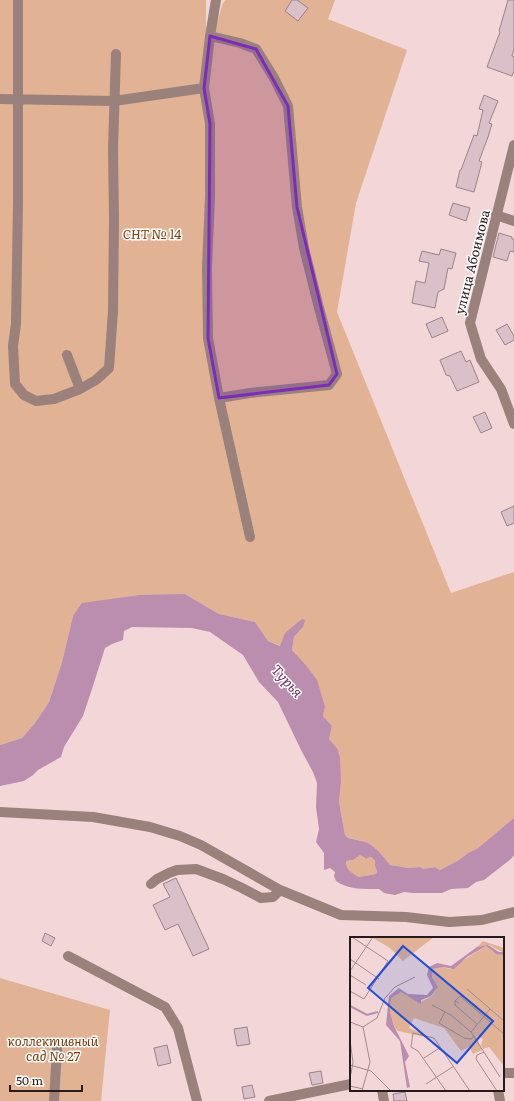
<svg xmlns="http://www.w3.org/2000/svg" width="514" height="1101" font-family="Literata,serif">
	<rect width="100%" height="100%" fill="#f3d7d8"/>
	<path fill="#e2b295" d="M0,0H206V32L215,31L222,5L225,0H335L328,19L407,50L356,203L337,312L451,593L514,572V818L478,848L468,853L459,860L440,870L435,867L423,869L420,867L409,868L390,865C383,856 376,846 365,842C358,839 350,840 345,835L339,802L341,782L337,748L329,739L332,726L323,716L325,707L305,664L292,650L294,637L303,627L281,646L268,641L255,622L219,614L185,594L73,616L62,662L49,702L35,723L22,738L0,745Z
		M360,854L367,858L371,857L375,861V866L377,871L376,874L359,877C351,872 347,871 346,861L353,860Z
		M0,978L110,1010L101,1101H0Z"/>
	<path fill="#bb8daf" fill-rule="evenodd" d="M185,594L219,614L255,622L268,641L280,646L285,633L302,619L305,620L303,627L294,637L292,650L305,664L317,680L325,707L323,716L332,726L329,739L337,748L340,758L341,782L339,802L345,835C350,841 360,839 368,843C378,849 383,856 390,865L409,868L420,867L423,869L435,867L440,870L459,860L468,853L478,848L514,818V855L511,859L484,880L476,882L468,888L451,889L442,893H413L404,892L395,895L384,893L379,889C365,889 348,890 336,881L334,876L335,872L330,868L324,870V853L316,842L319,829L316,807L317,783L313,772L301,750L278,702L259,682L243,655L210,632L192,628L132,627L124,631L123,640L112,644L105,648L92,689L83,716L64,747L61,757L38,770L33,775L24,781L0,786V745L22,738L35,723L49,702L62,662L73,616L82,603L140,595ZM360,855L364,857L366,859L367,858L371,857L375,861V866L377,871L376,874L359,877C352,873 346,870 346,861L353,860Z"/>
	<path fill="#d9c0c9" stroke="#9b838b" d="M292,0H297L308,8L298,21L285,11Z
		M508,0H514V49L512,56L514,57V71L512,76L487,67L500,32L499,31Z
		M484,95L498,101L489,123L492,124L488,137L479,161L482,162L474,192L456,187L460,170H461L474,135L477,136L483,110L479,109Z
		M453,203L470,208L466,221L449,215Z
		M499,233L512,237V239L514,240V252L510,251L507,261L493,257Z
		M441,249L456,253L452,269L448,268L444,289L438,292L435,308L412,303L416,281L425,283L429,263L419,261L422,251L439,255Z
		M442,317L448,331L432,338L426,324Z
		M507,324L514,336V340L505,345L496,330Z
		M461,351L466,362L470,360L479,382L457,391L450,376L446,375L440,360Z
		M485,412L492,428L481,433L473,417Z
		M514,506V523L507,526L501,512Z
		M176,878L209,949L193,956L178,924L165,930L153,905L170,897L163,884Z
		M45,933L55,938L51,946L42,941Z
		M247,1027L250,1044L237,1046L234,1029Z
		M167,1045L171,1063L158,1066L154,1048Z
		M321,1071L323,1083L312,1085L309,1073Z
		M252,1085L255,1097L244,1099L242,1087Z
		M405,1092L407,1101H394L393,1094Z"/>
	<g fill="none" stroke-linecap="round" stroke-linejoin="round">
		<path stroke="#9a817b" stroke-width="10" d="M18,0V201L16,324L13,346L15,384L24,395L36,401L54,399L80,389L67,355
			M210,36L240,43L256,49L274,78L288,106L297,207L304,248L318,304L337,374L329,385L250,393L219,398
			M204,88L210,124V196L207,268L208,338L219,398L250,537
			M0,99L114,101L204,88L210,36L216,0
			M514,145L470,323L481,359L501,389L514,424
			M496,215L514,221
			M80,389L96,380L109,368L113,311L114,220L113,148L116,54
			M0,812L93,817L150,827L180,836L201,845L280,890L341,915L406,917L449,922L482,920L514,912
			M151,884L157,879L169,873L177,870L196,869L223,879L242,888L261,898L273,897L280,890
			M68,956L165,1007L178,1028L197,1101
			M503,1073H514
			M382,1090L384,1101
			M498,1090L500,1101
			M54,1101L57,1049
			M269,1101L351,1084"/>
	</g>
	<path fill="#7b2cbf" fill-opacity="0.2" stroke="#7b2cbf" stroke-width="3" stroke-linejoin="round" d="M210,36L256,49L288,106L297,207L337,374L329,385L219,398L208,338L210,124L204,88Z"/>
	<g text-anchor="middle" stroke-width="3" stroke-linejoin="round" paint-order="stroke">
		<g font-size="13" font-style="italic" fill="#763a07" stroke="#fff">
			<text x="152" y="239">СНТ № 14</text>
			<text x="53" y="1046">коллективный<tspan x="53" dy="15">сад № 27</tspan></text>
		</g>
		<g font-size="13" fill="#251b1c" stroke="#fff">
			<text transform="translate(472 262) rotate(-76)" y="5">улица Абоимова</text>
		</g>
		<g font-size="14" font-style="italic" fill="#6a325f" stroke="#fff">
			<text transform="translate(287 681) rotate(47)" y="5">Турья</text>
		</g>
	</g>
	<g transform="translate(350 937)">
		<rect width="154" height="154" fill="#f3d7d8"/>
		<path d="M84,0L53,24L40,11L23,1ZM133,4L154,11V16L139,8L127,10ZM136,9L143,15L154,18V129L139,110L133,112L131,108L133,102L126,99L132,113L123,117L119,110L111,114L94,91L64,81L59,91L74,97L75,100L48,94L45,91L40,75L41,61L45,57L51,55L71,65L82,59L88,50L82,40L83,32L93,30L100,32Z" fill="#e2b295"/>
		<path d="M138,8L149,15H153L154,18L146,17L136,9L117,20L104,32L93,30L83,32L82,40L88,50L81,59L71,63V67L51,55L41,61L40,75L44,89L59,119L55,125L60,150L57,151L50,104L36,88L39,59L49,51L58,57L77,58L83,51L77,38L79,30L87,26L101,29L127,10Z" fill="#bb8daf"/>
		<path fill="none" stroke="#bb8daf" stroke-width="2" d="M0,69L17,78L28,75"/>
		<path fill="none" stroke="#a18c8d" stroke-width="1" d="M0,22L29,42M0,34L23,0M0,38L16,48M117,52L154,84M0,54L14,62L38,24L2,0M105,64V68L127,87M109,66L105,64L110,59L154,97M82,68L101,78L121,95M140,72L121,95L150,140M95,75L89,86L114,101L121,102L125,99M0,85L13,90L20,125L12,154M13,90L27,81L35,61L45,50L65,40M0,103L3,125L1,137M134,115L127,118L126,122L147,154M74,121L91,110M0,128L21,134L41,154M76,147L104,129M0,149L13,152M96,154L68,114L61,110L63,96L84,101L120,154"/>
		<path fill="#1d4ed8" fill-opacity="0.15" stroke="#1d4ed8" stroke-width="2" d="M53,9L143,84L107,126L18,51Z"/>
		<rect width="154" height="154" fill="none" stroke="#251b1c" stroke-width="2"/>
	</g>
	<path d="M10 1085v6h72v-6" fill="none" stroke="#251b1c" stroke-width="2"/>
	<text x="16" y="1085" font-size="12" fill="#251b1c" stroke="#ffffff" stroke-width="3" paint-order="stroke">50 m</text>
</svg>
